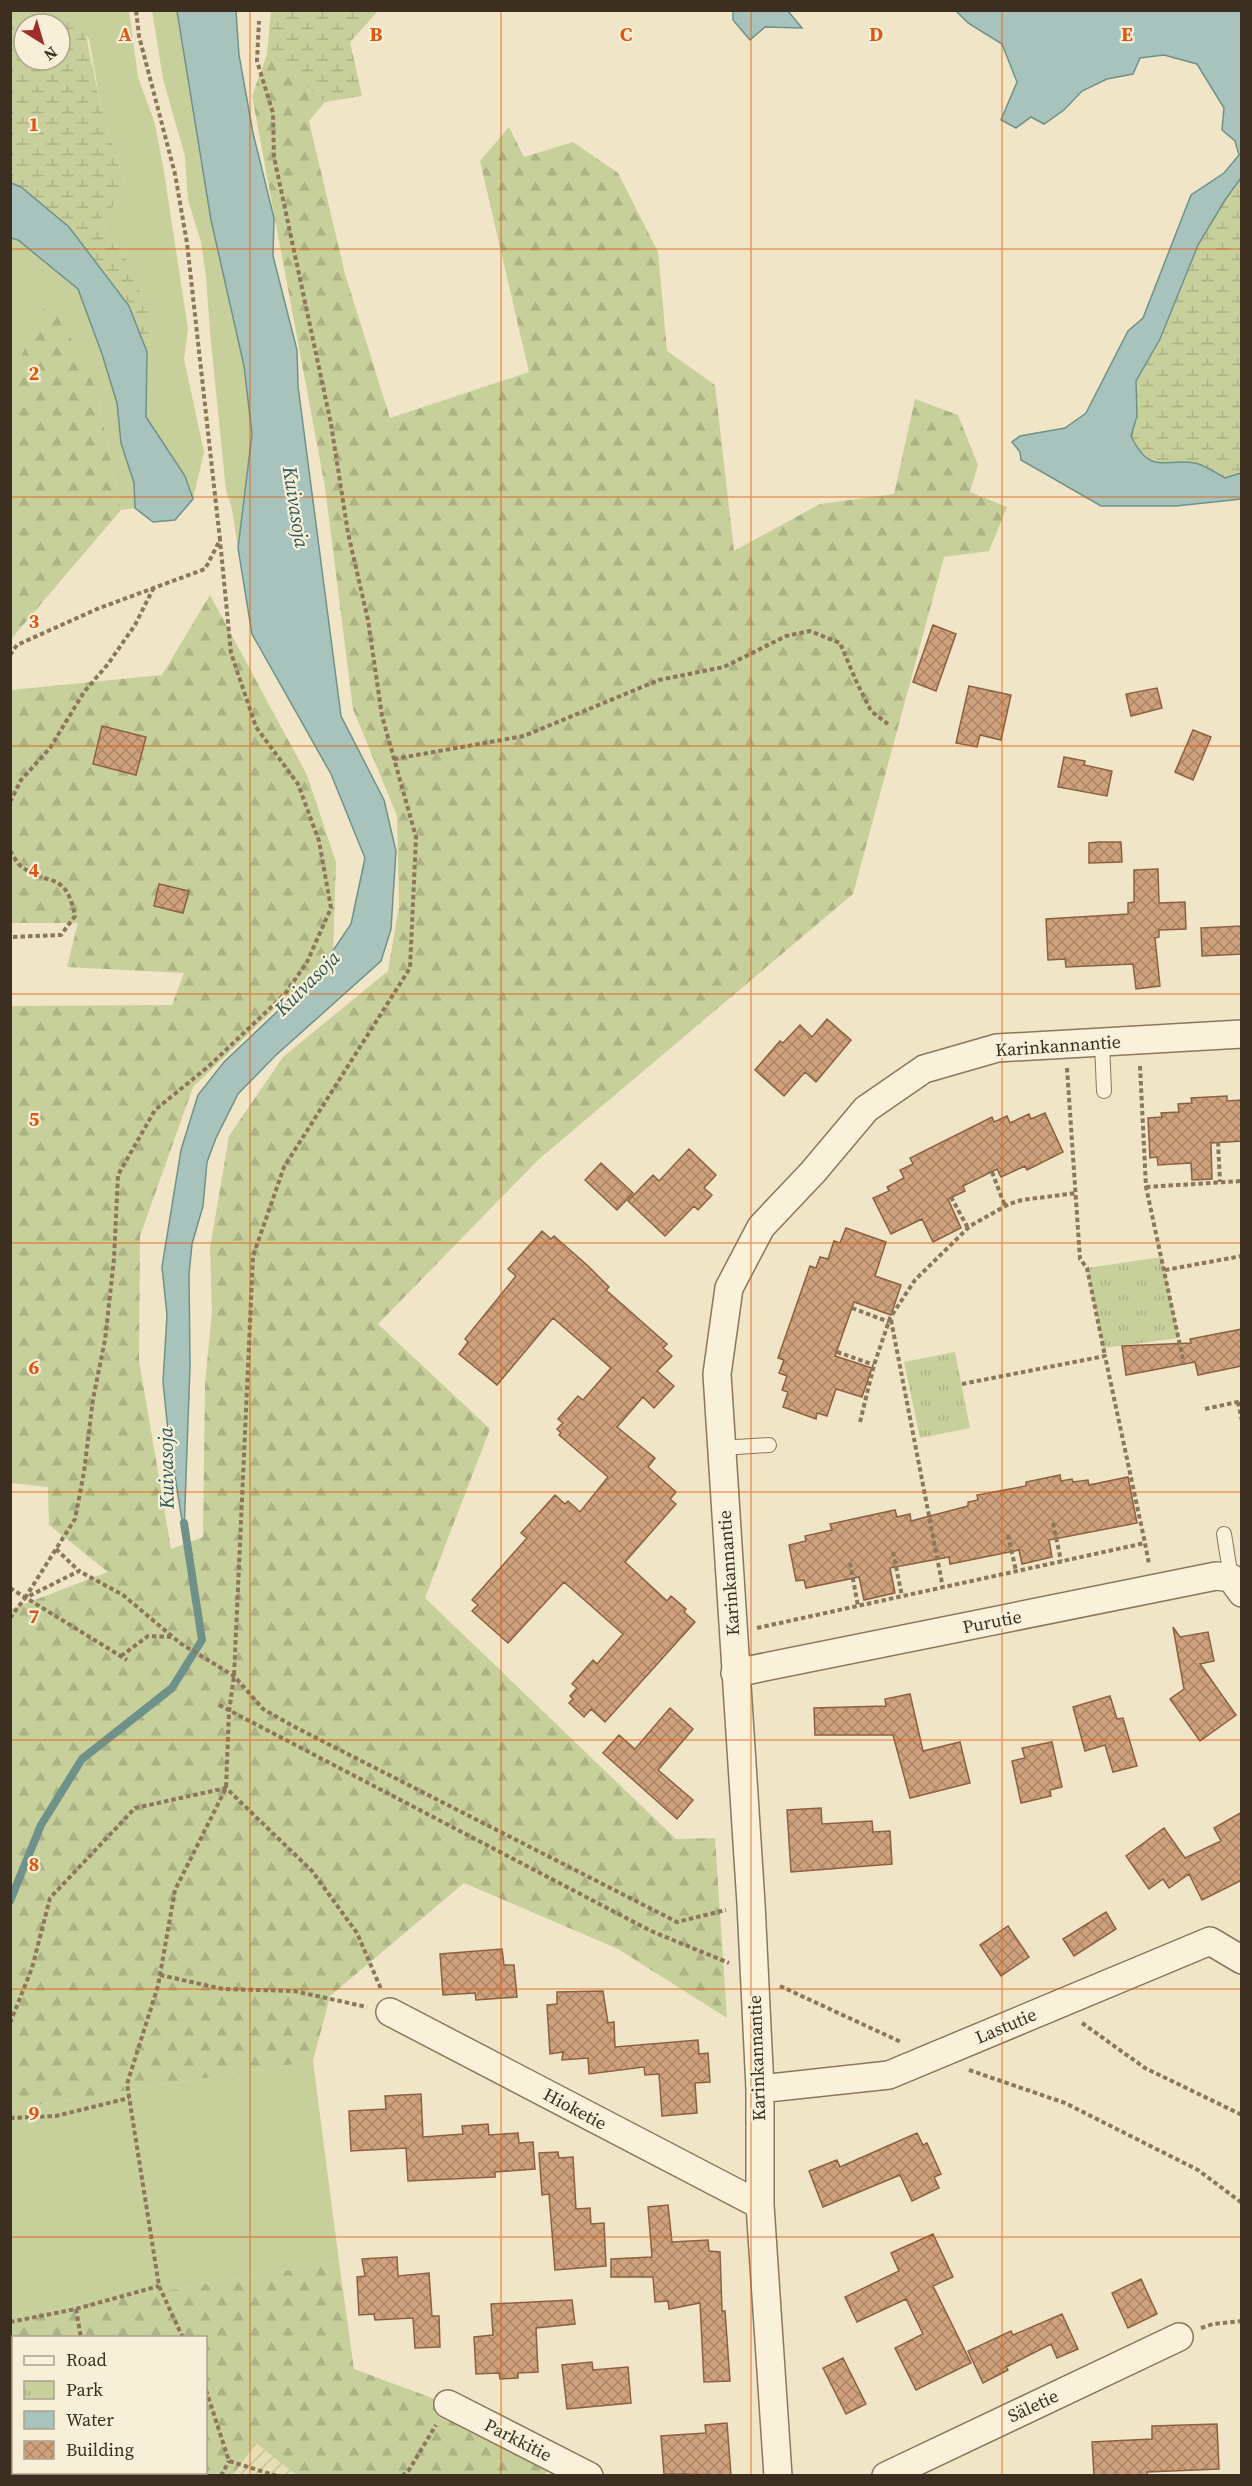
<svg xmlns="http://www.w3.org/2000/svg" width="1252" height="2486" font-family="'Source Serif 4',serif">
	<defs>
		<pattern id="farmland-furrows" width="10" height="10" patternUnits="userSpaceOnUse" patternTransform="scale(1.5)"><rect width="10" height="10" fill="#e6dfb4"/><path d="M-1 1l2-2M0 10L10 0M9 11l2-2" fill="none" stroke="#c6c09a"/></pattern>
		<pattern id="forest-firs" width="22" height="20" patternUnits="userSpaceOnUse" patternTransform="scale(1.5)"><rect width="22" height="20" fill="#c7cf9a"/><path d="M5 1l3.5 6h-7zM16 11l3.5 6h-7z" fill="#acb284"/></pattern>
		<pattern id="wetland-marsh" width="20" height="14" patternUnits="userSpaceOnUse" patternTransform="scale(1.5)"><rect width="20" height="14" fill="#c7cf9a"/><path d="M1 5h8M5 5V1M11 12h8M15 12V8" fill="none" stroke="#acb284"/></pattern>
		<pattern id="park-tufts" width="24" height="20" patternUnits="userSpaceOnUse" patternTransform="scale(1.5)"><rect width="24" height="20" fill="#c7cf9a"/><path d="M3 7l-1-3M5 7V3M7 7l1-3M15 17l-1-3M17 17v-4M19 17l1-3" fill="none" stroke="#acb284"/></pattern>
		<pattern id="building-cross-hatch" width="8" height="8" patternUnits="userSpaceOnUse" patternTransform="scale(1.5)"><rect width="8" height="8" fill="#cfa17c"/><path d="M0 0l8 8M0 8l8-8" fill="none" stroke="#a98465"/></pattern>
	</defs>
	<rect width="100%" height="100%" fill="#f0e5c7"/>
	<path fill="url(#farmland-furrows)" d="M255,2442L296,2475L233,2476Z"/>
	<path fill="#c7cf9a" d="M152,10L177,11L211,220L244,366L252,434L238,548L232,509L226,491L210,332L206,277L201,242L188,200L185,156L163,79Z
		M10,11H129L138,77L155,124L164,172L188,329L184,359L204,452L193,499L185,476L146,417L147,352L153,324L127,260L107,237L102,218L127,191L101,108L89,39L64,16L58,24H24V30L11,21Z
		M11,238L18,240L78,289L102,354L117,403L121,443L134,483L135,508L121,510L96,389L11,377Z
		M313,2061L339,2262L11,2316V2109Z"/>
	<path fill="url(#forest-firs)" fill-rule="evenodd" d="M267,54L325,102L309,121L345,274L390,418L529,372L480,161L509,127L524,157L573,142L618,173L658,252L667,351L715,385L734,551L820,504L894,494L915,399L958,415L978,465L970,492L1007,507L989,551L944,557L853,894L538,1160L378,1324L490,1429L425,1598L676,1839L715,1838L727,2018L618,1949L464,1883L330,1996L313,2061L11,2109V1609L108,1572L49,1525L48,1487L11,1483V1006L172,1005L184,973L67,967L78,923H11V690L162,675L210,595L307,775L336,862L333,953L193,1087L140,1236L139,1360L171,1549L203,1537L205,1383L212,1312L210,1248L229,1136L283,1057L388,971L399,906L397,816L353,709L325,487L252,96Z
		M50,297L96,389L121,510L11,639V377Z
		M339,2262L354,2369L569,2449L543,2476L296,2475L256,2443L233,2475L11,2476V2316ZM14,2338H206V2472H14Z"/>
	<path fill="url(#wetland-marsh)" d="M271,11H378L350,42L362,96L325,102L267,54Z
		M64,16L83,21L101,108L127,191L102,218L107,237L127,260L153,324L147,352L129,306L21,187L11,183L10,21L24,30V60H60V24H58Z
		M1241,178V473L1225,478C1216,473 1205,465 1195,463C1163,458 1151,477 1131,436L1137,416L1136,381L1160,339L1198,245L1225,200Z"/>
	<path fill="url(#park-tufts)" d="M1162,1257L1179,1338L1103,1348L1087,1268Z
		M955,1352L970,1428L920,1438L904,1362Z"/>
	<path fill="#a8c3bc" stroke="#6e928a" stroke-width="1.5" d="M177,11H236L239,55L253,133L274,218L273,256L297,350L298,386L341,716L384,800L396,851L391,929L381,961L275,1056L238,1094L216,1138L207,1162L203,1206L192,1244L189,1274L190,1365L184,1533L168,1431L163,1382L167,1315L162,1267L181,1150L198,1095L224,1062L318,973L351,924L365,858L331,774L252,634L238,548L252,434L244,366L211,220Z
		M733,11H788L802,28L765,27L750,40L733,20Z
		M956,11H1241V178L1225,200L1198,245L1160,339L1136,381L1137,416L1131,436C1150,476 1164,458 1195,463C1205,465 1216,473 1225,478L1241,473V499L1176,506H1101L1021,460L1020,452L1012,442L1020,436L1065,428L1086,413L1128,331L1143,318L1191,195L1224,173L1239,155L1235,141L1222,130L1224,108L1197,64L1164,55L1140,58L1133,74L1107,79L1082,91L1064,110L1044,124L1031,117L1016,128L1001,120L1017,82L1002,44L968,23Z
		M11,183L21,187L69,227L129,306L147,352L146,417L185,476L193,499L175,520L153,522L135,508L134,483L121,443L117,403L102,354L78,289L18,240L11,238Z"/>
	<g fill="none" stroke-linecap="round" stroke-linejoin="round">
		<path stroke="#6e928a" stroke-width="8" d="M10,1901L41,1825L82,1759L172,1688L202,1640L184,1523
			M10,2393L14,2395
			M83,2472L84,2476"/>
	</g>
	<path fill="url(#building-cross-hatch)" stroke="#8c6141" stroke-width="1.5" d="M933,625L956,634L936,691L913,682Z
		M969,686L1011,695L1001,740L980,735L977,747L956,743Z
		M1157,688L1162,708L1131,716L1126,694Z
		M102,726L146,737L136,775L93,764Z
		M1193,730L1211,737L1193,780L1175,772Z
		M1064,757L1085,761L1084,765L1112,771L1107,796L1058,787Z
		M1098,842H1121L1122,862L1089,863V843Z
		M1158,869L1159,903L1185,902L1186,929L1159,930V937L1155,938L1160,986L1136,989L1133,964L1066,967L1065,959L1048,960L1046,919L1128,914V903L1134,902V870Z
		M159,884L189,891L183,913L154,906Z
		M1242,926V954L1202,956L1201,928Z
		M827,1019L851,1040L816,1082L805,1072L784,1096L755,1070L780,1041L783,1043L800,1025L812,1037Z
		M1227,1096V1101L1242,1100V1141L1211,1143L1212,1179L1192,1180L1191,1163L1158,1165L1157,1157L1150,1158L1148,1118L1162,1117L1161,1113L1179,1112L1178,1104L1192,1103L1191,1098Z
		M1045,1113L1063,1152L1027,1170L1025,1166L1001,1177L997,1169L963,1186L965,1191L948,1199L961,1228L933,1242L922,1219L891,1234L873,1198L889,1191L887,1187L904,1178L900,1170L913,1164L910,1158L992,1117L994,1122L1007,1116L1010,1123L1029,1114L1031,1119Z
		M689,1149L716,1175L704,1188L712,1195L698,1210L694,1206L665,1236L628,1201L653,1175L659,1181Z
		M601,1163L633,1193L617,1210L585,1180Z
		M846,1228L886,1242L875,1276L901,1285L891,1315L854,1302L835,1356L872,1368L862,1397L836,1389L827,1416L817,1413L816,1419L783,1407L788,1392L782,1390L787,1376L779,1373L784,1360L778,1358L810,1266L816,1268L820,1257L828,1259L834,1241L840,1243Z
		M542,1231L551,1239L554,1236L587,1265L609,1287L606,1290L667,1344L663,1348L672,1356L657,1371L674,1386L654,1408L643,1397L617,1427L655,1458L648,1467L676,1492L670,1499L676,1504L625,1562L667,1601L671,1596L686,1609L684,1612L695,1622L605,1722L591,1709L584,1717L569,1703L573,1699L570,1696L577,1688L572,1684L593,1660L597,1664L623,1634L564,1582L508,1643L472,1611L478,1605L472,1600L527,1538L521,1533L555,1495L565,1504L568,1501L580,1512L608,1477L559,1435L561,1433L557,1429L563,1423L558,1419L578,1396L583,1400L611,1368L553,1318L497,1385L459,1354L468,1342L465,1339L516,1276L508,1269Z
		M1242,1329V1366L1198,1375L1195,1362L1126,1375L1122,1346L1191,1343L1190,1339Z
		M1060,1475L1061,1481L1072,1479L1073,1482L1088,1480L1089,1485L1128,1477L1137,1523L1049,1540L1052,1557L1022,1564L1019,1550L950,1564L949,1557L890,1568L895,1593L864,1600L859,1577L806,1588L804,1580L796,1581L789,1545L806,1541L805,1536L832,1530L830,1524L895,1510L897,1517L910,1514L911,1521L968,1506V1502L978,1500L977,1495L1026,1486V1482Z
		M1173,1627L1180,1637L1208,1632L1214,1661L1200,1664L1236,1715L1200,1741L1170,1699L1184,1689Z
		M910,1694L923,1751L960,1742L970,1783L910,1798L893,1735H815L814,1708L886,1706L885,1699Z
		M1110,1696L1117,1719L1123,1718L1137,1766L1113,1772L1105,1745L1085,1751L1073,1707Z
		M670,1708L693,1729L658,1770L693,1800L677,1819L603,1753L619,1735L635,1749Z
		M1052,1742L1062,1787L1050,1790L1051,1796L1021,1803L1012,1761L1025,1758L1022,1748Z
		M821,1808L822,1824L872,1821L873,1832L890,1831L892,1864L791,1872L787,1810Z
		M1242,1812V1880L1202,1900L1189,1874L1169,1888L1163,1879L1149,1889L1126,1856L1164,1828L1185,1858L1221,1841L1214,1828Z
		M1106,1912L1116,1929L1074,1956L1063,1939Z
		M1008,1926L1029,1957L1001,1976L980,1945Z
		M502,1949L504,1965H514L517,1997L476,2000L475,1993L443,1995L440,1954Z
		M603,1991L608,2023L614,2022L615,2047L698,2040L699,2054L708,2053L710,2082L695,2083L697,2113L662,2116L659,2074L645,2075L644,2067L589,2074L588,2058L562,2060L563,2052L550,2054L547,2005L557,2004V1992Z
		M421,2094L423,2137L463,2134L462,2126L488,2124L489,2135L518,2133L519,2143L533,2142L535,2169L495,2172V2177L408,2181L406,2148L351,2151L349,2111L386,2109L385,2096Z
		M917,2133L923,2145L927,2143L941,2174L934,2177L939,2188L912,2201L900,2175L823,2207L809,2171L837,2160L840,2167Z
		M558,2152L559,2158L573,2157L576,2209L590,2208L591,2224L604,2223L606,2266L555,2270L549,2194L542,2195L539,2153Z
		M668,2205L672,2242L708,2240L709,2251L720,2252L722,2311H725L730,2381L704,2382L700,2303L669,2309L668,2301L655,2302L653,2277H611V2259L652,2257L648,2207Z
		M933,2234L953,2277L933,2286L971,2363L916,2390L895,2348L923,2334L906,2299L857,2322L845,2297L899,2271L891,2253Z
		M397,2257L398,2276L429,2273L432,2316H439L440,2347L415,2348L413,2318L375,2320L374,2314L359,2315L357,2277L365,2276L362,2259Z
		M1141,2279L1157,2314L1128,2328L1112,2293Z
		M572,2300L575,2324L536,2328L538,2372L518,2373V2378L500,2379L499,2373L476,2374L474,2337L493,2335L491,2304Z
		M1062,2314L1078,2349L1057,2358L1051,2344L1006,2367L1008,2370L983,2383L968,2351L1011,2331L1013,2335Z
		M843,2358L866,2404L846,2414L823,2368Z
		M592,2362L593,2370L628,2367L631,2403L567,2409L562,2365Z
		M727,2423L731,2475L664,2474L661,2436L706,2433L705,2425Z
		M1217,2424L1219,2469L1147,2472V2475H1094L1092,2442L1152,2439V2426Z"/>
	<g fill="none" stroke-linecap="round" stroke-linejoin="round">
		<defs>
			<path id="lane" d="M1102,1043L1104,1091
				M721,1448L769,1445
				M1224,1534L1231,1578"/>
			<path id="street" d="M735,1673L1216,1576L1231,1578L1242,1593
				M390,2012L760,2205
				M760,2089L889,2075L1210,1941L1242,1960
				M448,2404L589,2476
				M778,2476L760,2205V2089L751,1904L717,1374L729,1288L761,1227L813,1172L866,1109L924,1069L997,1048L1242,1034
				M886,2476L1179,2337"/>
		</defs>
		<use href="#lane" stroke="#8c775b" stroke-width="16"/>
		<use href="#street" stroke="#8c775b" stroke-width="30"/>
		<path stroke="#8c775b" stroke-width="4" stroke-dasharray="4.5 3" stroke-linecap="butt" d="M10,655L17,645L97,609L205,569L220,540L187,243L175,174L139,36L136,10
			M394,759L524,736L659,680L724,667L786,636L810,631L840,643L857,683L871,711L888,724
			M10,802L21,780L50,748L84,692L108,664L135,625L153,589
			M10,851C14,856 17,864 22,867C49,887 66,870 75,916L61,935L10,937
			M1140,1066L1146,1187L1184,1364
			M1067,1068L1080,1259L1087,1268L1105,1356
			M1218,1142L1220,1182
			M992,1172L1005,1206
			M1146,1187L1242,1181
			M951,1197L968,1228
			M1165,1270L1242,1256
			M852,1308L889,1322
			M891,1320L943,1588
			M837,1352L874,1365
			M962,1384L1105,1356L1145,1543
			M1238,1402L1242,1421
			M1205,1409L1242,1401
			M860,1422L874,1365L890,1318L915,1280L970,1226L1009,1204L1022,1200L1076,1193
			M1053,1523L1061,1561
			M1008,1535L1016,1571
			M56,1549L79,1571
			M893,1552L902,1596
			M850,1563L858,1606
			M10,1588L127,1660
			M25,1598L75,1519L84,1472L93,1399L105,1340L114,1259L118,1175L155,1110L209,1066L285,994L307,962L331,908L319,841L298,784L256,727L231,653L220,540
			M10,1618L25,1598L79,1571L123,1595L180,1643L234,1676L263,1709L291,1725L677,1922L726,1910
			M757,1628L1145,1543L1149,1564
			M121,1656L148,1636L171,1637
			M219,1705L651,1931L729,1963
			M160,1975L223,1989L294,1991L367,2007
			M780,1986L901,2042
			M10,2023L32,1968L50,1898L135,1808L226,1788L312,1871L357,1933L381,1989
			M1082,2023L1145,2068L1242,2115
			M969,2070L1065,2103L1198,2170L1242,2203
			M10,2118L56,2116L129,2098
			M76,2309L81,2338
			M10,2322L76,2309L159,2286
			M1201,2328L1213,2324L1242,2321
			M183,2338L159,2286L127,2084L158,1986L175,1890L226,1788L229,1712L234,1676L253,1256L284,1167L410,968L416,837L382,716L368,620L348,533L331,424L274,157L273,113L257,61L259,21
			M206,2390L229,2461L277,2476
			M130,2472L131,2476
			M221,2476L229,2461
			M402,2476L409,2470L436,2425"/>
		<use href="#lane" stroke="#faf1db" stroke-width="14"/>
		<use href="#street" stroke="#faf1db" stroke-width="27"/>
	</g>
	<path fill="none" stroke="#df570d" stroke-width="1.5" stroke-opacity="0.55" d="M250,10V2476M501,10V2476M751,10V2476M1002,10V2476M10,249H1242M10,497H1242M10,746H1242M10,994H1242M10,1243H1242M10,1492H1242M10,1740H1242M10,1989H1242M10,2237H1242"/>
	<g text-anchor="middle" stroke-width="4.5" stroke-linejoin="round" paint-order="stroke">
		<g font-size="18" fill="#3c2e20" stroke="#f7efd7">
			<text transform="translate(1058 1046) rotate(-4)" y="6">Karinkannantie</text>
			<text transform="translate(729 1573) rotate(-94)" y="6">Karinkannantie</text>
			<text transform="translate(992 1622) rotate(-11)" y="6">Purutie</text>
			<text transform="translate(1006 2026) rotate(-23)" y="6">Lastutie</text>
			<text transform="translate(757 2058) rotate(-92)" y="6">Karinkannantie</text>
			<text transform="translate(575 2109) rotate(28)" y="6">Hioketie</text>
			<text transform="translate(1033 2406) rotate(-25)" y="6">Säletie</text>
			<text transform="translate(518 2440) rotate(27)" y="6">Parkkitie</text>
		</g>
		<g font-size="20" font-style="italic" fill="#2f5c5b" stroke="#f7efd7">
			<text transform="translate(296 507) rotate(81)" y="7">Kuivasoja</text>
			<text transform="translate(307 983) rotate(-45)" y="7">Kuivasoja</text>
			<text transform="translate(166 1468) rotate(-91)" y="7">Kuivasoja</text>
		</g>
	</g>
	<g font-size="20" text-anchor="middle" font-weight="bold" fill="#df570d" stroke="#f7efd7" stroke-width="4.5" stroke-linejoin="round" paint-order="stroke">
		<text x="125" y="41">A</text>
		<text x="376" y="41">B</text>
		<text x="626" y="41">C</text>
		<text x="876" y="41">D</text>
		<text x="1127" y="41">E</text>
		<text x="34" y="131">1</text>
		<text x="34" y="380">2</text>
		<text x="34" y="628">3</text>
		<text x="34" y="877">4</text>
		<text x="34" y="1126">5</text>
		<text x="34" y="1374">6</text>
		<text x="34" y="1623">7</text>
		<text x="34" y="1871">8</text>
		<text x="34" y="2120">9</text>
	</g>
	<rect width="1252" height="2486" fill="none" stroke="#3c2e20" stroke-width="24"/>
	<rect x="12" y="2336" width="195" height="138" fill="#f7efd7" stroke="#aca28e" stroke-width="1.5"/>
	<rect x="24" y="2356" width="30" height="9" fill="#faf1db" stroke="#aca28e" stroke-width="1.5"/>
	<text x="66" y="2366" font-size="18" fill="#3c2e20">Road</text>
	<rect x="24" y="2381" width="30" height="18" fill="url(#park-tufts)" stroke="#aca28e" stroke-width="1.5"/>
	<text x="66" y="2396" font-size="18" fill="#3c2e20">Park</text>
	<rect x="24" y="2411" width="30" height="18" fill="#a8c3bc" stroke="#aca28e" stroke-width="1.5"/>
	<text x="66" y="2426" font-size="18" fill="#3c2e20">Water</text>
	<rect x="24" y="2441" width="30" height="18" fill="url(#building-cross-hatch)" stroke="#aca28e" stroke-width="1.5"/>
	<text x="66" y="2456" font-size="18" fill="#3c2e20">Building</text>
	<g transform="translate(42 42) rotate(143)"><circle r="28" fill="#f7efd7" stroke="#aca28e" stroke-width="1.5"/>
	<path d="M0-4.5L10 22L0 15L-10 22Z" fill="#9d2c2a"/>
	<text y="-9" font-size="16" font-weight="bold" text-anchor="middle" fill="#3c2e20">N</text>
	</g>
</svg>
